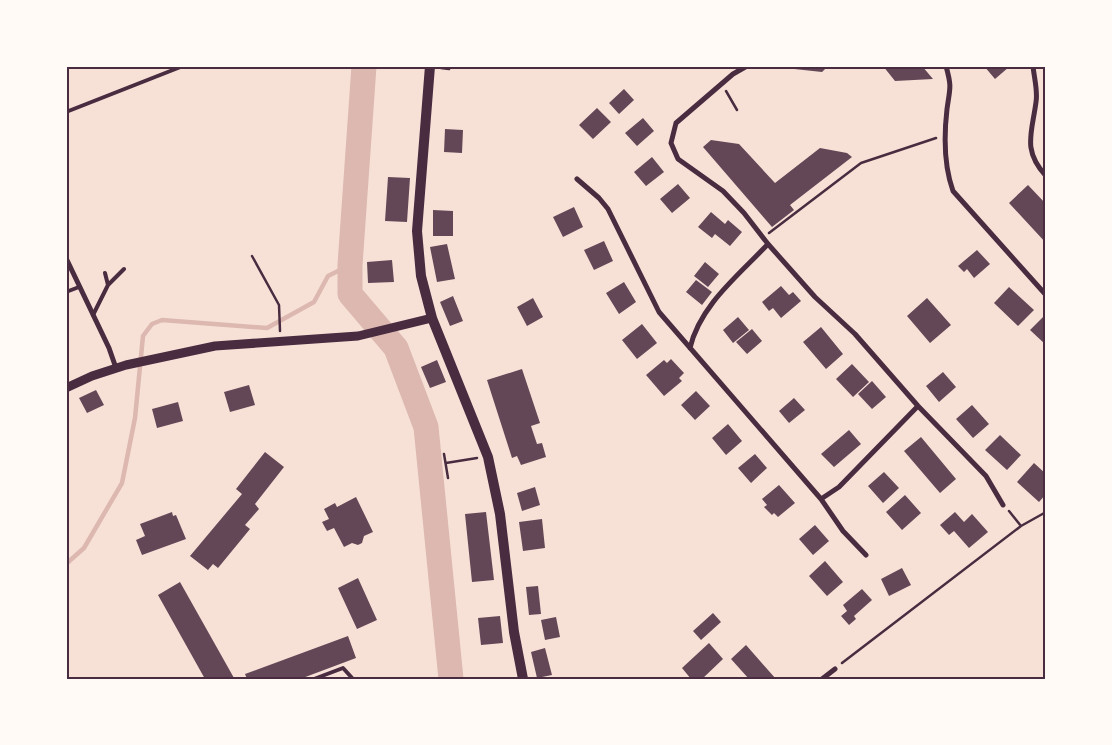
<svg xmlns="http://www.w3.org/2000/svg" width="1112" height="745" font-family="'IBM Plex Serif',serif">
	<rect width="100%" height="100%" fill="#f7e1d7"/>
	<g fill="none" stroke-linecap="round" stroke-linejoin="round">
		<path stroke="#dcb8b0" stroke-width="4.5" d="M66,564L84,548L122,483L135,418L143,336L152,324L162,320L267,328L314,302L328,276L350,265"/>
		<path stroke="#dcb8b0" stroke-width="25" d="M364,66L350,265V294L396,348L426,427L451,679"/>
	</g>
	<path fill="#644757" d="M787,66H828L822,72L785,68Z
		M883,66H922L933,79L895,81Z
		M984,66H1008L1009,67L995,79Z
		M624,89L634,100L619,114L609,103Z
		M597,108L611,122L593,139L579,125Z
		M643,118L654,131L637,146L625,133Z
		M445,129L463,130L462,153L444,152Z
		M711,140L739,144L775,183L820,148L847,153L852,157L790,205L794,210L772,227L703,147Z
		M652,157L664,172L646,186L634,172Z
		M388,177L410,178L407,222L385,221Z
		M678,184L690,198L672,213L660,199Z
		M1028,185L1046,204V243L1009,203Z
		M574,207L583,227L563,237L553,217Z
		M433,210L453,211V236H433Z
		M711,212L725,224L728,220L742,232L730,246L715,234L712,238L698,227Z
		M604,241L613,261L594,270L584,250Z
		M447,244L455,279L437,282L430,247Z
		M977,250L990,264L974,278L967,269L964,272L958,266Z
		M392,260L394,282L368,283L367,262Z
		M705,262L719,274L708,287L694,276Z
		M696,280L712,292L702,305L686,292Z
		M624,282L636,302L619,314L606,293Z
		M781,286L789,295L793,292L801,301L781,318L773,308L769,311L762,302Z
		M1009,287L1034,310L1018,326L994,303Z
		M453,296L463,321L450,326L440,302Z
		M533,298L543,317L527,326L517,307Z
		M927,298L951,325L930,343L907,316Z
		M1045,315L1046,316V345L1030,330Z
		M738,317L749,330L733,343L723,330Z
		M642,324L657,343L637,359L622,340Z
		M821,327L843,354L826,369L803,342Z
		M752,329L762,341L747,354L736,342Z
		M671,359L684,373L679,378L682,381L664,396L646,375L664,360L667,363Z
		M437,360L446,382L430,388L421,367Z
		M852,364L869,382L853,397L836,379Z
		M522,369L540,423L531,426L537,444L542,443L546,457L521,465L517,456L512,458L487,380Z
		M943,372L956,387L939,402L926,386Z
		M872,381L886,397L872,409L858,394Z
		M249,385L255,405L230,412L224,392Z
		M96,390L104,405L87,413L79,398Z
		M696,391L710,406L695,420L681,405Z
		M794,398L805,410L789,423L779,411Z
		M178,402L183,421L157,428L152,409Z
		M972,405L989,424L973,438L956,419Z
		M728,424L742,441L726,455L712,438Z
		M849,430L861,444L834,467L821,454Z
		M1000,435L1021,455L1007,470L985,450Z
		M921,437L956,479L940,493L904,451Z
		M265,452L284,467L255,504L259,509L245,525L250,529L218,568L213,564L208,570L190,556L242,494L236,489Z
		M755,454L767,468L751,483L738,468Z
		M1034,463L1046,474V494L1039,502L1017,482Z
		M884,472L899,488L883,503L868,486Z
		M779,485L795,503L778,517L774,513L772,515L764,507L767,505L762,499Z
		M535,487L540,505L522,511L517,493Z
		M905,495L921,513L902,530L886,512Z
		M356,497L373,532L364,536L362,543L358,545L352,543L344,547L334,528L327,531L322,522L329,519L324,509L335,503L337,507Z
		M172,512L173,516L176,515L186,539L142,555L136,540L145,536L140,524Z
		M486,512L494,580L472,582L465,514Z
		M955,512L964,522L972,514L988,532L969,548L954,531L949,535L940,525Z
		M542,519L545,548L523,551L519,522Z
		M815,525L829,541L813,555L799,539Z
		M825,561L843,582L827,596L809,576Z
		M902,568L911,585L889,596L881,579Z
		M358,578L377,620L357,629L338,588Z
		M180,582L234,678L233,679H205L158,595Z
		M538,586L541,614L529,615L526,587Z
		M862,589L872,600L854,616L856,619L849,625L841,616L847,611L843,605Z
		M713,613L721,622L701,640L693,631Z
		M500,616L503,643L481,645L478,618Z
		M556,617L560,637L545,640L541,620Z
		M348,636L356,658L300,679H247L245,674Z
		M709,643L723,659L702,679H691L682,668Z
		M746,645L776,679H749L731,659Z
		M545,648L552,675L537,678L531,652Z"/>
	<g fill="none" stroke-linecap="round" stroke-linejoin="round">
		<path stroke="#4a2c40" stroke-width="2.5" d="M441,68L449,69L451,66
			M726,91L737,110
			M769,233L861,163L936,138
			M252,256L279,305L280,331
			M444,454L448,478
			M446,463L477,458
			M1009,511L1021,526
			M842,663L1021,526L1046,512"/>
		<path stroke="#4a2c40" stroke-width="4" d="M66,112L183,66
			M105,273L108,285
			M66,292L79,287
			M93,315L108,285L124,269
			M314,679L343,668L353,679"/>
		<path stroke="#4a2c40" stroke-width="5" d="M747,66L733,74L676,123L671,143L678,159L723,191L744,213L768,244L815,297L855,334L918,406L986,476L1003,505
			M946,66C952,88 950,87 947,109C944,135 944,166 953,191L1046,295
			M1033,66C1034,77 1038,91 1036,102C1032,133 1022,150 1046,176
			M577,179L599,198L608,209L659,312L821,499L843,531L866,555
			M66,258L109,348L116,368
			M690,348C700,305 739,275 768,244
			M821,499L839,487L918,406
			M822,679L835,669"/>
		<path stroke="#4a2c40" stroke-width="9" d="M66,388L92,376L126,365L215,346L358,336L432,318"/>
		<path stroke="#4a2c40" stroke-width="10" d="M430,66L417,231L421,276L432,318L488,457L500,514L514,632L523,679"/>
	</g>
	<rect width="1112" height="745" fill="none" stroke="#fffaf5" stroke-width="135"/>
	<rect x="68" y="68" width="976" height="610" fill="none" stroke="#4a2c40" stroke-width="2"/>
</svg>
